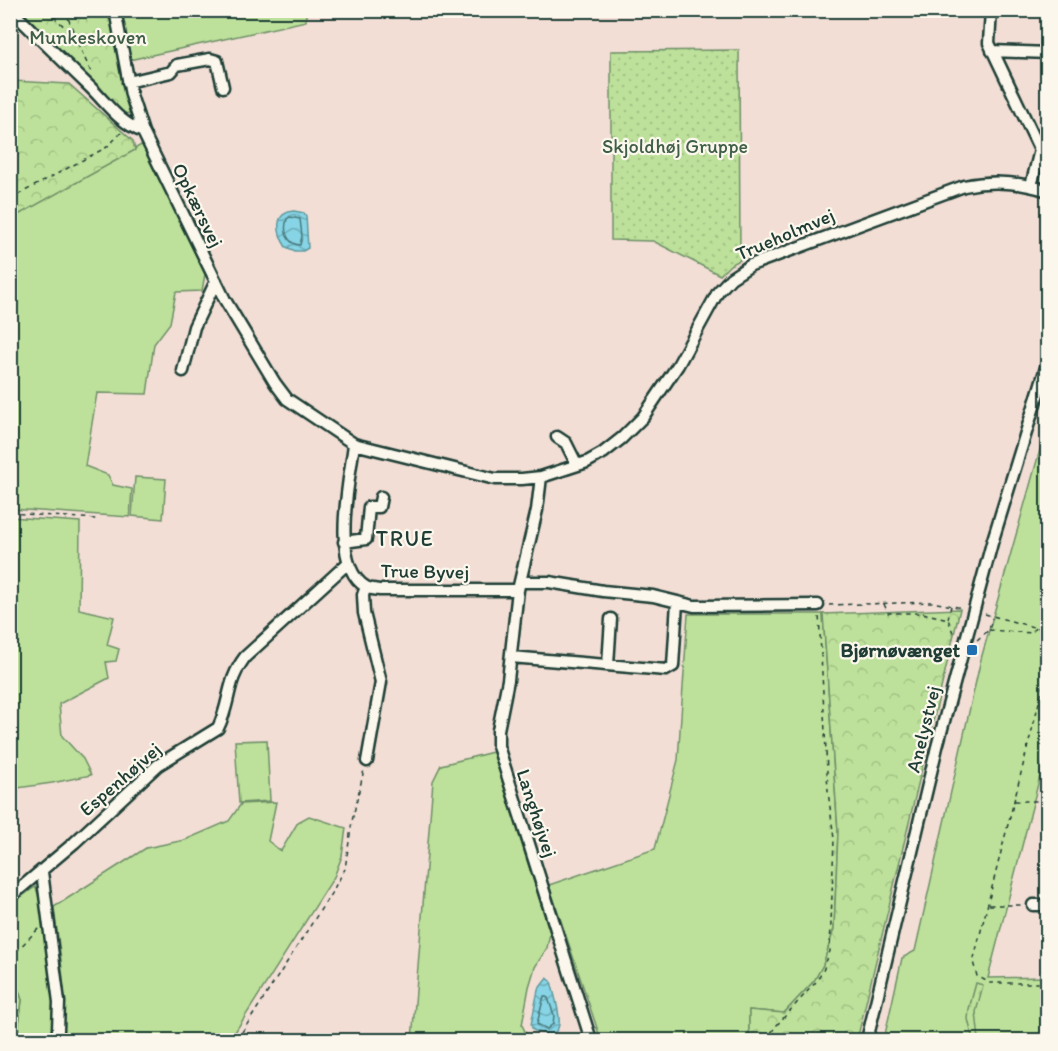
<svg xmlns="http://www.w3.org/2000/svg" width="1058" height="1051" font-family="Itim,sans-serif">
	<defs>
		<pattern id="forest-crowns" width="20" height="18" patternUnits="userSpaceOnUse" patternTransform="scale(1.5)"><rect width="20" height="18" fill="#bde19a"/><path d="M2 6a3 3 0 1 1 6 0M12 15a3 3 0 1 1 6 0" fill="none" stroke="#a2c285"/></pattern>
		<pattern id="park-dots" width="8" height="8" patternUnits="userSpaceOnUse" patternTransform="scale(1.5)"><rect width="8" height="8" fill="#bde19a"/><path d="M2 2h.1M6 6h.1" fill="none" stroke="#a2c285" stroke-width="1.8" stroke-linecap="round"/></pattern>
		<pattern id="water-waves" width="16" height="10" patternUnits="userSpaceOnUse" patternTransform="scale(1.5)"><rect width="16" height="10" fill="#86d4e5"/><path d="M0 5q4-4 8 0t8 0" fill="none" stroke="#6dadba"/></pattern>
	</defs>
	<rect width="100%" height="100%" fill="#f2ded5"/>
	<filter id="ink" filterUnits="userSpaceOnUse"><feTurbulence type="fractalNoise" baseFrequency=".0167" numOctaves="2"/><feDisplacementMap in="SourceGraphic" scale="12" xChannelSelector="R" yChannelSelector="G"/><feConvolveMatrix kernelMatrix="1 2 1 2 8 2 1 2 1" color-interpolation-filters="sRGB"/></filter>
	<g filter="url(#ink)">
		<path fill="#bde19a" stroke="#6e8f67" stroke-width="1.5" d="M121,11H306V21L129,60Z
			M143,144L205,274L202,291L176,292L170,323L154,344L147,394L97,393L85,466L108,475L113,485L132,489L130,517L11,509L10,219Z
			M1047,425V749L988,978L1047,977V1040L884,1039L902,958L915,951L981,659Z
			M135,477L166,479L163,519L132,516Z
			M10,517L80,522L79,609L114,617L107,645L119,649L116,661L106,662L109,678L59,704L62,736L83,759L91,775L52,783L11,789Z
			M688,614H823L838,831L834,929L823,965L814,981L784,1013L749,1010V1040H601L549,885L655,849L678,760Z
			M267,740L270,801L239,803L235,741Z
			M493,752L550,933L547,948L535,967L529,987L522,1025L529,1040H412L433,781L441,765Z
			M276,802L268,841L281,851L298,822L309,816L346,828L342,856L334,877L230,1040H62C69,996 59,951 54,907L146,848L185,840L229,821L241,804Z
			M35,887C43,898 56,995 56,1013C56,1023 53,1032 49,1040H17L22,1000L11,967L10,905Z"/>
		<path fill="url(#forest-crowns)" stroke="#6e8f67" stroke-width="1.5" d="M22,11H111L121,75L130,113L124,115Z
			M11,81L69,84L133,141L135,150L11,219Z
			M960,609L857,1040H749V1010L784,1013L814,981L823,965L834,929L838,831L823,614Z
			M10,967L22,1000L17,1040H11Z
			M976,983L983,985L976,1012L979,1040H973L968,1019L969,1009Z"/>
		<path fill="url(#park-dots)" stroke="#6e8f67" stroke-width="1.5" d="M739,50L740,260L730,265L720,275L653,241L611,240V51Z"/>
		<path fill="url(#water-waves)" stroke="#5d989e" stroke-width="1.5" d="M294,211L304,213L306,216L308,248L303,251H295L286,247C277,233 273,213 294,211Z
			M547,978L551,981C555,1001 575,1048 533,1030L531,1025L538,990Z"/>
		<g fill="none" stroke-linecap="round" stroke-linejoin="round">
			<path stroke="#48797b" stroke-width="1.5" d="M290,217L300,219L302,236L300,245C287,244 283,231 287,219Z
				M544,996L548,998L554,1015L553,1024L547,1029L537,1024Z"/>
			<defs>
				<path id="minor" d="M11,10C37,36 64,62 91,88C109,106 119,122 143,132
					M115,10L131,95L143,132L225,300L275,383L287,399L354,444L495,479H522L541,477L587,462L603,453L622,438L643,417L678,365L718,292L731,278L751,265L964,186C992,180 1020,182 1048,191
					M991,10L989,43L1040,150L1031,186
					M992,51L1048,53
					M128,82L171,72L177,65L210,59L217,61L223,87
					M183,371L194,327L216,281
					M557,437L566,443L577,465
					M354,444C350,479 329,565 366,587C369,589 375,589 379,590H518L537,510L541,477
					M344,542L366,539L369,507H379L381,497
					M521,582H549L603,591L653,596L694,606L818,605
					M366,587L363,595L364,613L381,682L367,761
					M518,590L508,680L498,730V746L591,1040
					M511,657L666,670L673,666L677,602
					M608,665L611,619
					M42,872L59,1002L58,1030L56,1040
					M10,897L74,843L158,765L218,728C231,702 226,682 245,657L348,563
					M1033,905H1048
					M867,1040L937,747L992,543L1048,361"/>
			</defs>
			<use href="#minor" stroke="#1f3d34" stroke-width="15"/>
			<path stroke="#1f3d34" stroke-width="1.5" stroke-dasharray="4.5 4.5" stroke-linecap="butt" d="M47,10L75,37L91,72
				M65,10L75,36
				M10,199L107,147L121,133
				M10,513L96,519
				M884,604L888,613H922L948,619L953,633L955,634
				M829,605L932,602L963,608
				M985,614L1048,631
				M948,619L951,606
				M989,630L1032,633L1035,628
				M977,640L989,630L992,618
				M1048,667L973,962L977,976L990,983H1048
				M1014,801H1048
				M989,905H1024
				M10,958L39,928
				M237,1040L332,892L345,869L352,821L364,770
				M766,1040L776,1026L816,982L823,971L830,951L834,839L828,791L819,614"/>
			<use href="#minor" stroke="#fbf7ec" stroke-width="10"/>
		</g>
	</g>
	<rect fill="#1f6fb2" stroke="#fbf7ec" stroke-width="2" x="966" y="644" width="12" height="12" rx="3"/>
	<g text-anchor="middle" stroke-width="4.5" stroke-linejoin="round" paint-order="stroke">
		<g font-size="20" fill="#3f5e48" stroke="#fbf7ec">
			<text x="88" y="44">Munkeskoven</text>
			<text x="675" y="153">Skjoldhøj Gruppe</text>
		</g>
		<g font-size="20" fill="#1f3d34" stroke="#fbf7ec">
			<text transform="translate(198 205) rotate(64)" y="7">Opkærsvej</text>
			<text transform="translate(785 234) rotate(-23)" y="7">Trueholmvej</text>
			<text transform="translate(425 571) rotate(1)" y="7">True Byvej</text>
			<text transform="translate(923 729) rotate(-76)" y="7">Anelystvej</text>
			<text transform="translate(120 779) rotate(-41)" y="7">Espenhøjvej</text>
			<text transform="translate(537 813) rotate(72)" y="7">Langhøjvej</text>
		</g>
		<g font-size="20" font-weight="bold" fill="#1f3d34" stroke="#fbf7ec" text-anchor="end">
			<text x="960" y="657">Bjørnøvænget</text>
		</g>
		<g font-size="22" letter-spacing="1.5" fill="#1f3d34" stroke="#fbf7ec">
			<text x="405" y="546">TRUE</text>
		</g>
	</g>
	<rect width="1058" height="1051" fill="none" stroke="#fbf7ec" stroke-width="36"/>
	<rect x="18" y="18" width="1022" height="1015" fill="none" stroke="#1f3d34" stroke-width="2" filter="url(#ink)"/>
</svg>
